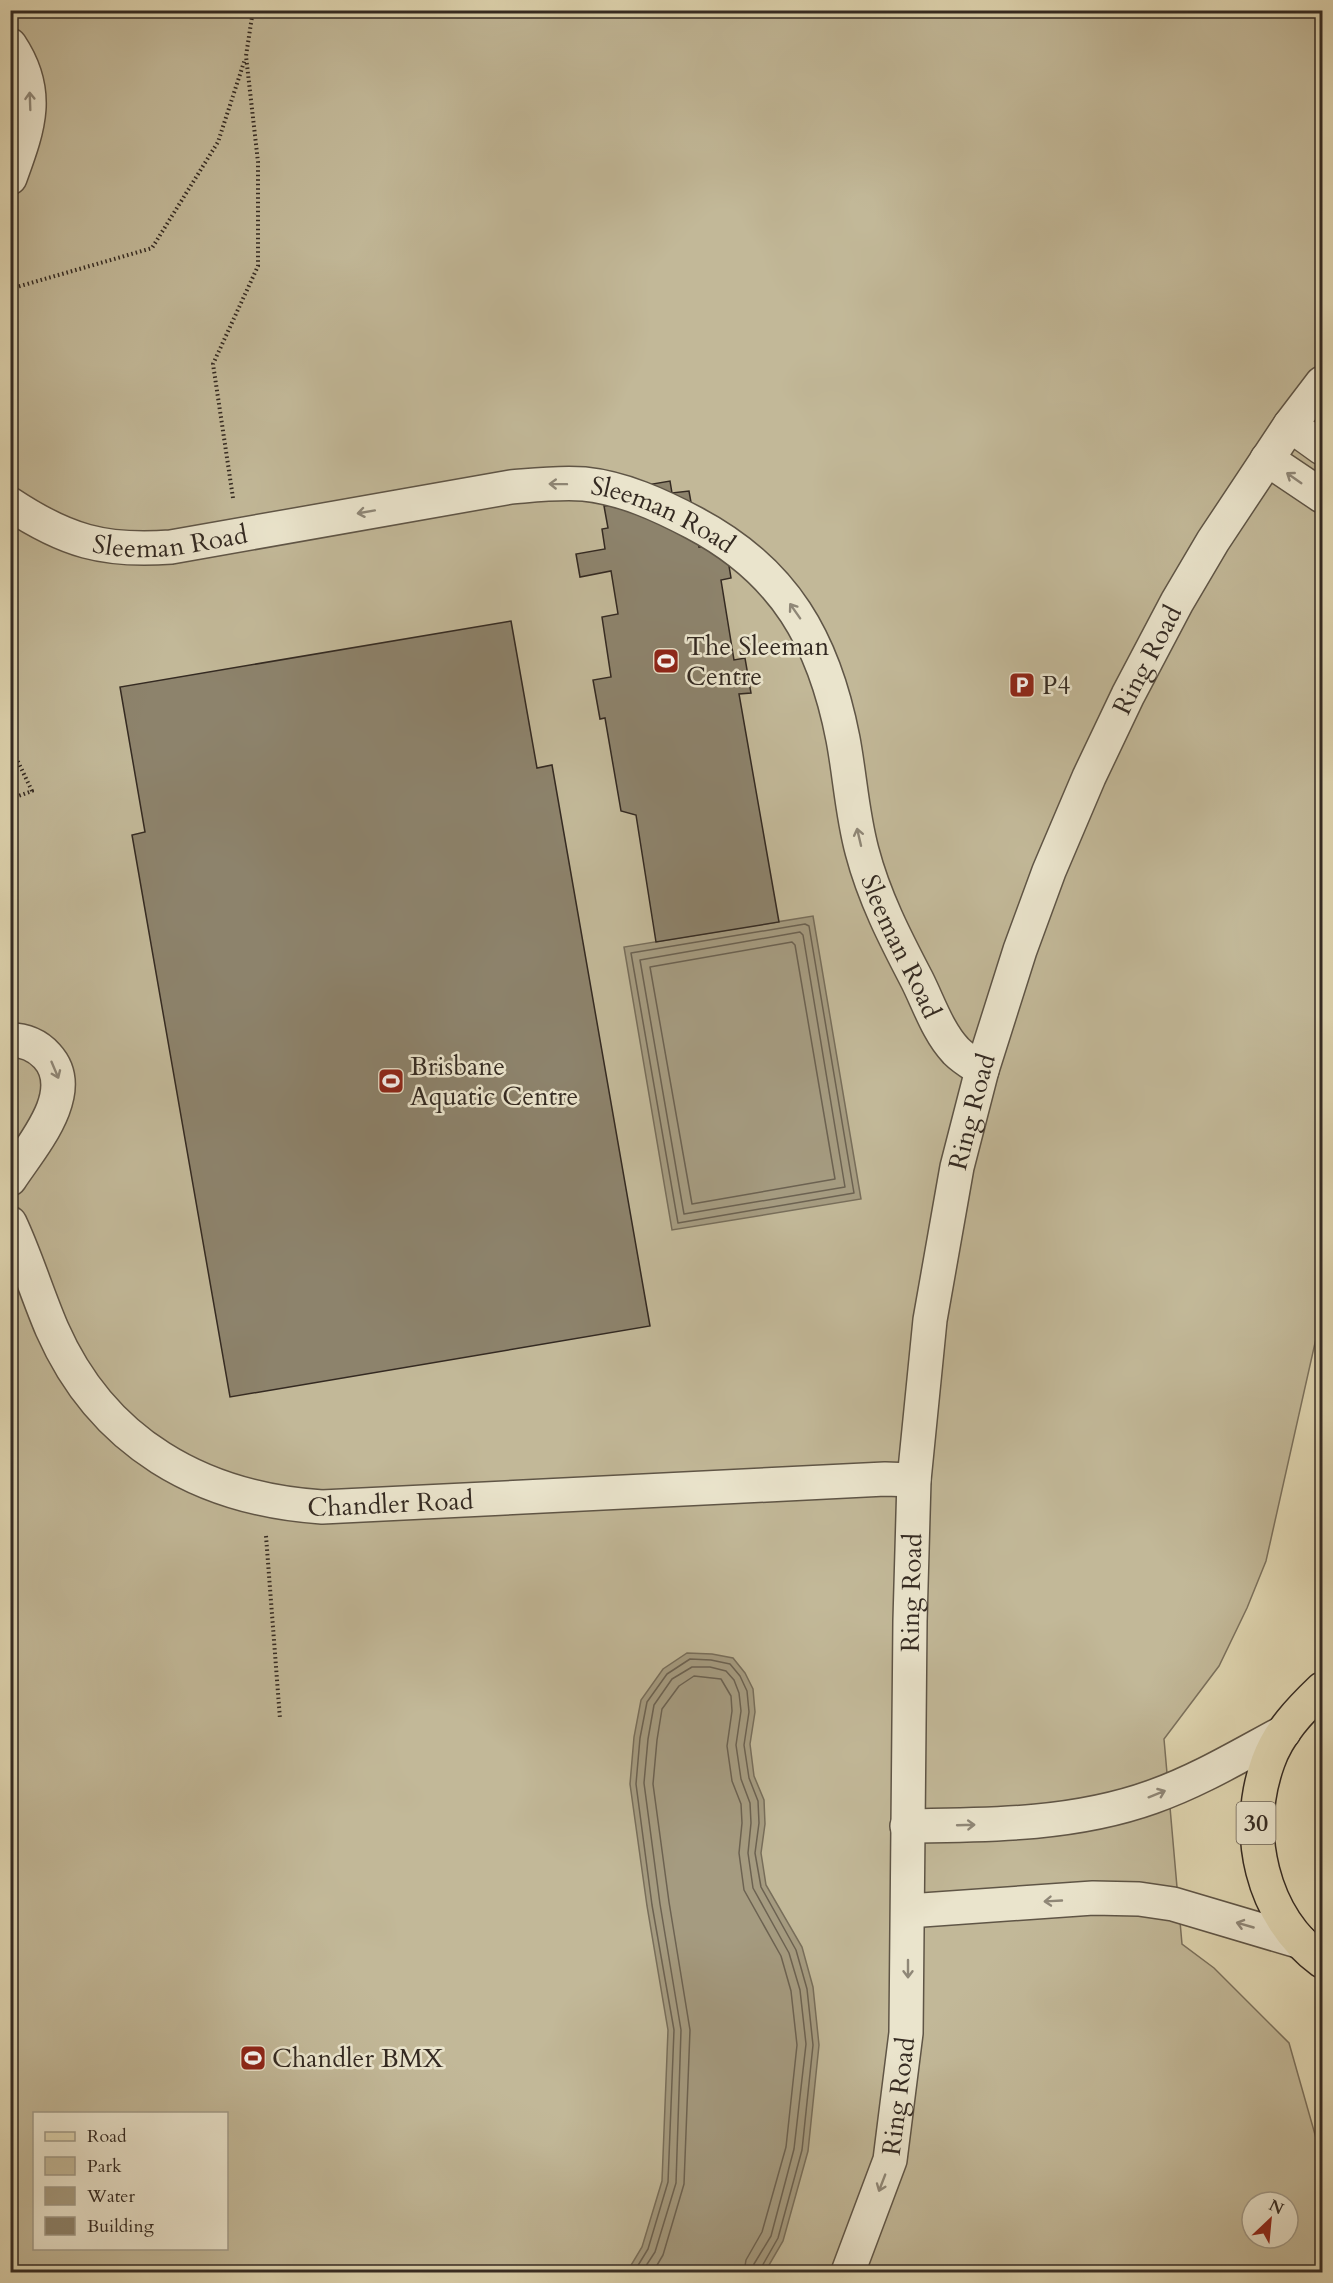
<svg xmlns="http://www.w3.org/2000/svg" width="1333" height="2283" font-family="Cardo,serif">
	<rect width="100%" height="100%" fill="#dfd5b0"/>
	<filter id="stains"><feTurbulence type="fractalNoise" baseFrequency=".00333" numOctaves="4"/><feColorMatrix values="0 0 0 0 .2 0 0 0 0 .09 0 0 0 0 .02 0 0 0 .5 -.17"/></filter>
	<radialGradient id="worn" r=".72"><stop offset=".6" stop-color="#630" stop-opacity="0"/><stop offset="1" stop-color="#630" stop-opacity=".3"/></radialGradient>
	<path fill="#c2b898" stroke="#7b715d" stroke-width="1.5" fill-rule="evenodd" d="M11,11H1322V1312L1266,1561L1247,1608L1219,1666L1164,1739L1182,1944L1214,1968L1289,2043L1322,2159V2272H11ZM34,2114H226V2248H34ZM1252,2202H1288V2238H1252Z"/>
	<path fill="#a59b80" stroke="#786e5a" stroke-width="1.5" d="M813,916L861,1199L672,1230L624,947Z
		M687,1653L712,1654L733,1658L745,1673L753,1689L755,1712L750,1744L754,1776L764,1800L765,1824L761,1853L766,1885L802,1947L813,1987L819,2045L808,2151L783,2241L765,2272H627L642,2247L662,2181L668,2030L647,1906L630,1784L634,1737L641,1700L663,1669Z"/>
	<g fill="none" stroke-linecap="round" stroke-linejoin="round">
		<path stroke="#6c6251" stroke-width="1.5" d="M805,924L809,926L854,1193L678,1223L631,953Z
			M800,932L803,935L845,1187L684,1214L640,960Z
			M792,942L795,945L835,1179L692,1204L650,967Z
			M634,2272L648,2249L668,2182L674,2030L652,1905L636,1784L640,1738L647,1702L667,1674L690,1659L711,1660L730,1664L740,1676L747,1691L749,1712L744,1745L749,1778L758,1801L759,1823L755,1853L761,1887L796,1950L807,1989L813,2045L802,2150L778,2238L761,2268L760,2272
			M642,2272L655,2252L676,2183L681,2030L660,1904L644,1783L648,1739L654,1705L672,1679L692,1667H710L726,1671L734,1680L739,1693L741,1711L736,1745L741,1779L750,1803L751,1823L748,1853L753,1888L789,1953L800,1990L806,2044L794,2149L771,2236L754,2264L753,2272
			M653,2272L663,2255L684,2184L690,2030L669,1902L653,1784L657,1740L662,1709L679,1686L694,1676L721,1679L731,1696L732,1711L727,1746L732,1781L741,1804L742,1823L739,1853L744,1890L781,1956L791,1991L797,2045L786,2147L762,2232L746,2260L744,2272"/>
	</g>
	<path fill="#8d836c" stroke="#342a22" stroke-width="1.5" d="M670,481L672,493L689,491L699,547L725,542L731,578L721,580L734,660L745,658L751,693L739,694L779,922L656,942L636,815L621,811L605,718L600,719L593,680L611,677L602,617L618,614L611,571L580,577L576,554L605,549L602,529L608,528L604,506L631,502L629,488Z
		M511,621L537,768L552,765L650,1326L230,1397L132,835L145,832L120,687Z"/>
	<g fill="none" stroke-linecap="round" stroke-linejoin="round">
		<defs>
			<g id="minor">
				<path d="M10,45C42,93 28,128 10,178"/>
				<path d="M1290,425L1322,448"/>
				<path d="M1267,459L1322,496"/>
				<path id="s1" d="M10,504C66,541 104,552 171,547L511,487C535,485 559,482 584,484C623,488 660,505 694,523C785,571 824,641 843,739C850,776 852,814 862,851C874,897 895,938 917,980C929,1004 938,1032 956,1051C964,1059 973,1064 982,1070"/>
				<path d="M10,1040C25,1040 37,1045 47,1056C80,1092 31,1147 10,1179"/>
				<path id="s2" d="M10,1223C26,1257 37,1294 52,1329C102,1443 201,1499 322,1507L885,1479L914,1480"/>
				<path d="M907,1826C989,1825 1074,1825 1152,1797C1198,1781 1241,1755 1284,1732"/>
				<path d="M908,1911L1093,1898L1139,1899L1173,1904L1301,1942"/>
				<path id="s3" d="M848,2272L890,2160L906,2033L910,1621L914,1480L930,1320L957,1167L982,1070L1020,950L1049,871L1089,777L1128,695L1177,602L1213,541L1290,425L1322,383"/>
			</g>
			<path id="major" d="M1322,1689C1300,1710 1278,1733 1268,1762C1243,1832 1261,1916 1322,1961"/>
		</defs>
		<use href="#minor" stroke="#5f5546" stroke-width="36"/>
		<use href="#major" stroke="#342a22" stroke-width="36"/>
		<path stroke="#342a22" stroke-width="4" stroke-dasharray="1.5 3" stroke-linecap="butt" d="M10,287H17L152,248L218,142L245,59
			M233,498L213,364L258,266V162L246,56L253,10
			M10,745L32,791L10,799
			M266,1536L280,1719"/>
		<use href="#minor" stroke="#eae4cc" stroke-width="33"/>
		<use href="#major" stroke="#dfd5b0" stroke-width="33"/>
	</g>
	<defs><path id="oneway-shaft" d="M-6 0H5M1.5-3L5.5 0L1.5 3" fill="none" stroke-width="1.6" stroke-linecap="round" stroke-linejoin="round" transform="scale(1.5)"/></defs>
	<g stroke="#8f8777">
		<use href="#oneway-shaft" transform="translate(30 101) rotate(-92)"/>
		<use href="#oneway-shaft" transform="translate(1294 478) rotate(-145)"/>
		<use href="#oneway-shaft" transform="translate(558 484) rotate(-179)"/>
		<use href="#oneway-shaft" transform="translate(366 512) rotate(170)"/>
		<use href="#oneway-shaft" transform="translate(795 611) rotate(-125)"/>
		<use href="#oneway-shaft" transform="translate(859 837) rotate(-103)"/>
		<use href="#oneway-shaft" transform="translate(55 1070) rotate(67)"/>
		<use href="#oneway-shaft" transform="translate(1157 1794) rotate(-22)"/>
		<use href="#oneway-shaft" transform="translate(966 1825) rotate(-2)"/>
		<use href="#oneway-shaft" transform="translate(1053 1901) rotate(177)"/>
		<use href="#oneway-shaft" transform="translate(1245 1925) rotate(-164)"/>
		<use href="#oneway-shaft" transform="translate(908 1969) rotate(90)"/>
		<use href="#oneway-shaft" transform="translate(882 2183) rotate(111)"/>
	</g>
	<defs>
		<symbol id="stadium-square" viewBox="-11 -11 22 22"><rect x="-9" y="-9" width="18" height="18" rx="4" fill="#8f2418" stroke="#eae4cc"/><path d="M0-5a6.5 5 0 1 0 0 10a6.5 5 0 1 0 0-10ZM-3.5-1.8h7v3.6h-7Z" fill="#fff"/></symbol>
		<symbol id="parking-square" viewBox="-11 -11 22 22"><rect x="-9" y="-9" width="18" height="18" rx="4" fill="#8f2418" stroke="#eae4cc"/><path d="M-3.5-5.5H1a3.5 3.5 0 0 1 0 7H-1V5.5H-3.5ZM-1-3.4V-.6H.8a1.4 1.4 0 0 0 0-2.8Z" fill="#fff"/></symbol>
	</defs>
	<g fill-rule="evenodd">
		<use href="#stadium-square" x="651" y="646" width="30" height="30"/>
		<use href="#parking-square" x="1007" y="670" width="30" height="30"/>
		<use href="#stadium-square" x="376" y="1066" width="30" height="30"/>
		<use href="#stadium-square" x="238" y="2043" width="30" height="30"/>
	</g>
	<g text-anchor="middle" stroke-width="5" stroke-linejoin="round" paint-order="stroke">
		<rect fill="#eae4cc" stroke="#6b6255" stroke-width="1.5" x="1236.5" y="1802" width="39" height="42" rx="4.5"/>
		<g font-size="24" font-weight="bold" fill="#342a22">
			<text x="1256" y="1831">30</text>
		</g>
		<g font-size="26" fill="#342a22" stroke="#eae4cc">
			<text dy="9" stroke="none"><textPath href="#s1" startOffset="674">Sleeman Road</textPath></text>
			<text dy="9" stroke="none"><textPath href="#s1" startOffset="170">Sleeman Road</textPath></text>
			<text dy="9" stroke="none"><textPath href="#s3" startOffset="1660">Ring Road</textPath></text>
			<text dy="9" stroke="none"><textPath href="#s1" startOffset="1196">Sleeman Road</textPath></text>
			<text dy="9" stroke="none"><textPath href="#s3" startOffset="1174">Ring Road</textPath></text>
			<text dy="9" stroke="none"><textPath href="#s2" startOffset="524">Chandler Road</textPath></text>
			<text dy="9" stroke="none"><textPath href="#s3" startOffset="688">Ring Road</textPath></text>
			<text dy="9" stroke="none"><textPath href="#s3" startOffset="184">Ring Road</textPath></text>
		</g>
		<g font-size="26" fill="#342a22" stroke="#eae4cc" text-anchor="start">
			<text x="686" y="655">The Sleeman<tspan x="686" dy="30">Centre</tspan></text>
			<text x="1042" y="694">P4</text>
			<text x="410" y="1075">Brisbane<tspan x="410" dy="30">Aquatic Centre</tspan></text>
			<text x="272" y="2067">Chandler BMX</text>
		</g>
	</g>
	<rect width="1333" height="2283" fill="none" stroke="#dfd5b0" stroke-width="36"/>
	<rect x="12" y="12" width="1309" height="2259" fill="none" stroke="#342a22" stroke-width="3"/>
	<rect x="18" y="18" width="1297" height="2247" fill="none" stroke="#342a22" stroke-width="1.5"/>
	<rect x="33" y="2112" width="195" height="138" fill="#eae4cc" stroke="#a19a88" stroke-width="1.5"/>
	<rect x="45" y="2132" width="30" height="9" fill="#dfd5b0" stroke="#a19a88" stroke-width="1.5"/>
	<text x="87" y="2142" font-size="18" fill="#342a22">Road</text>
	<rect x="45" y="2157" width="30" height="18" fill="#c2b898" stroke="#a19a88" stroke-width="1.5"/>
	<text x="87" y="2172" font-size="18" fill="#342a22">Park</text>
	<rect x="45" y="2187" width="30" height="18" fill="#a59b80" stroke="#a19a88" stroke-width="1.5"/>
	<text x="87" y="2202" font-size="18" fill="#342a22">Water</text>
	<rect x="45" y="2217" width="30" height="18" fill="#8d836c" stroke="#a19a88" stroke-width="1.5"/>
	<text x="87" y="2232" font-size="18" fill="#342a22">Building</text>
	<g transform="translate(1270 2220) rotate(26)"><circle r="28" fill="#eae4cc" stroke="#a19a88" stroke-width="1.5"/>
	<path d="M0-4.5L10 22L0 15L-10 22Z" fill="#8f2418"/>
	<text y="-9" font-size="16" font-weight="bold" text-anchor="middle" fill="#342a22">N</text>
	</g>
	<rect width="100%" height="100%" filter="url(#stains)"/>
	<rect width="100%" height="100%" fill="url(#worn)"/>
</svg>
